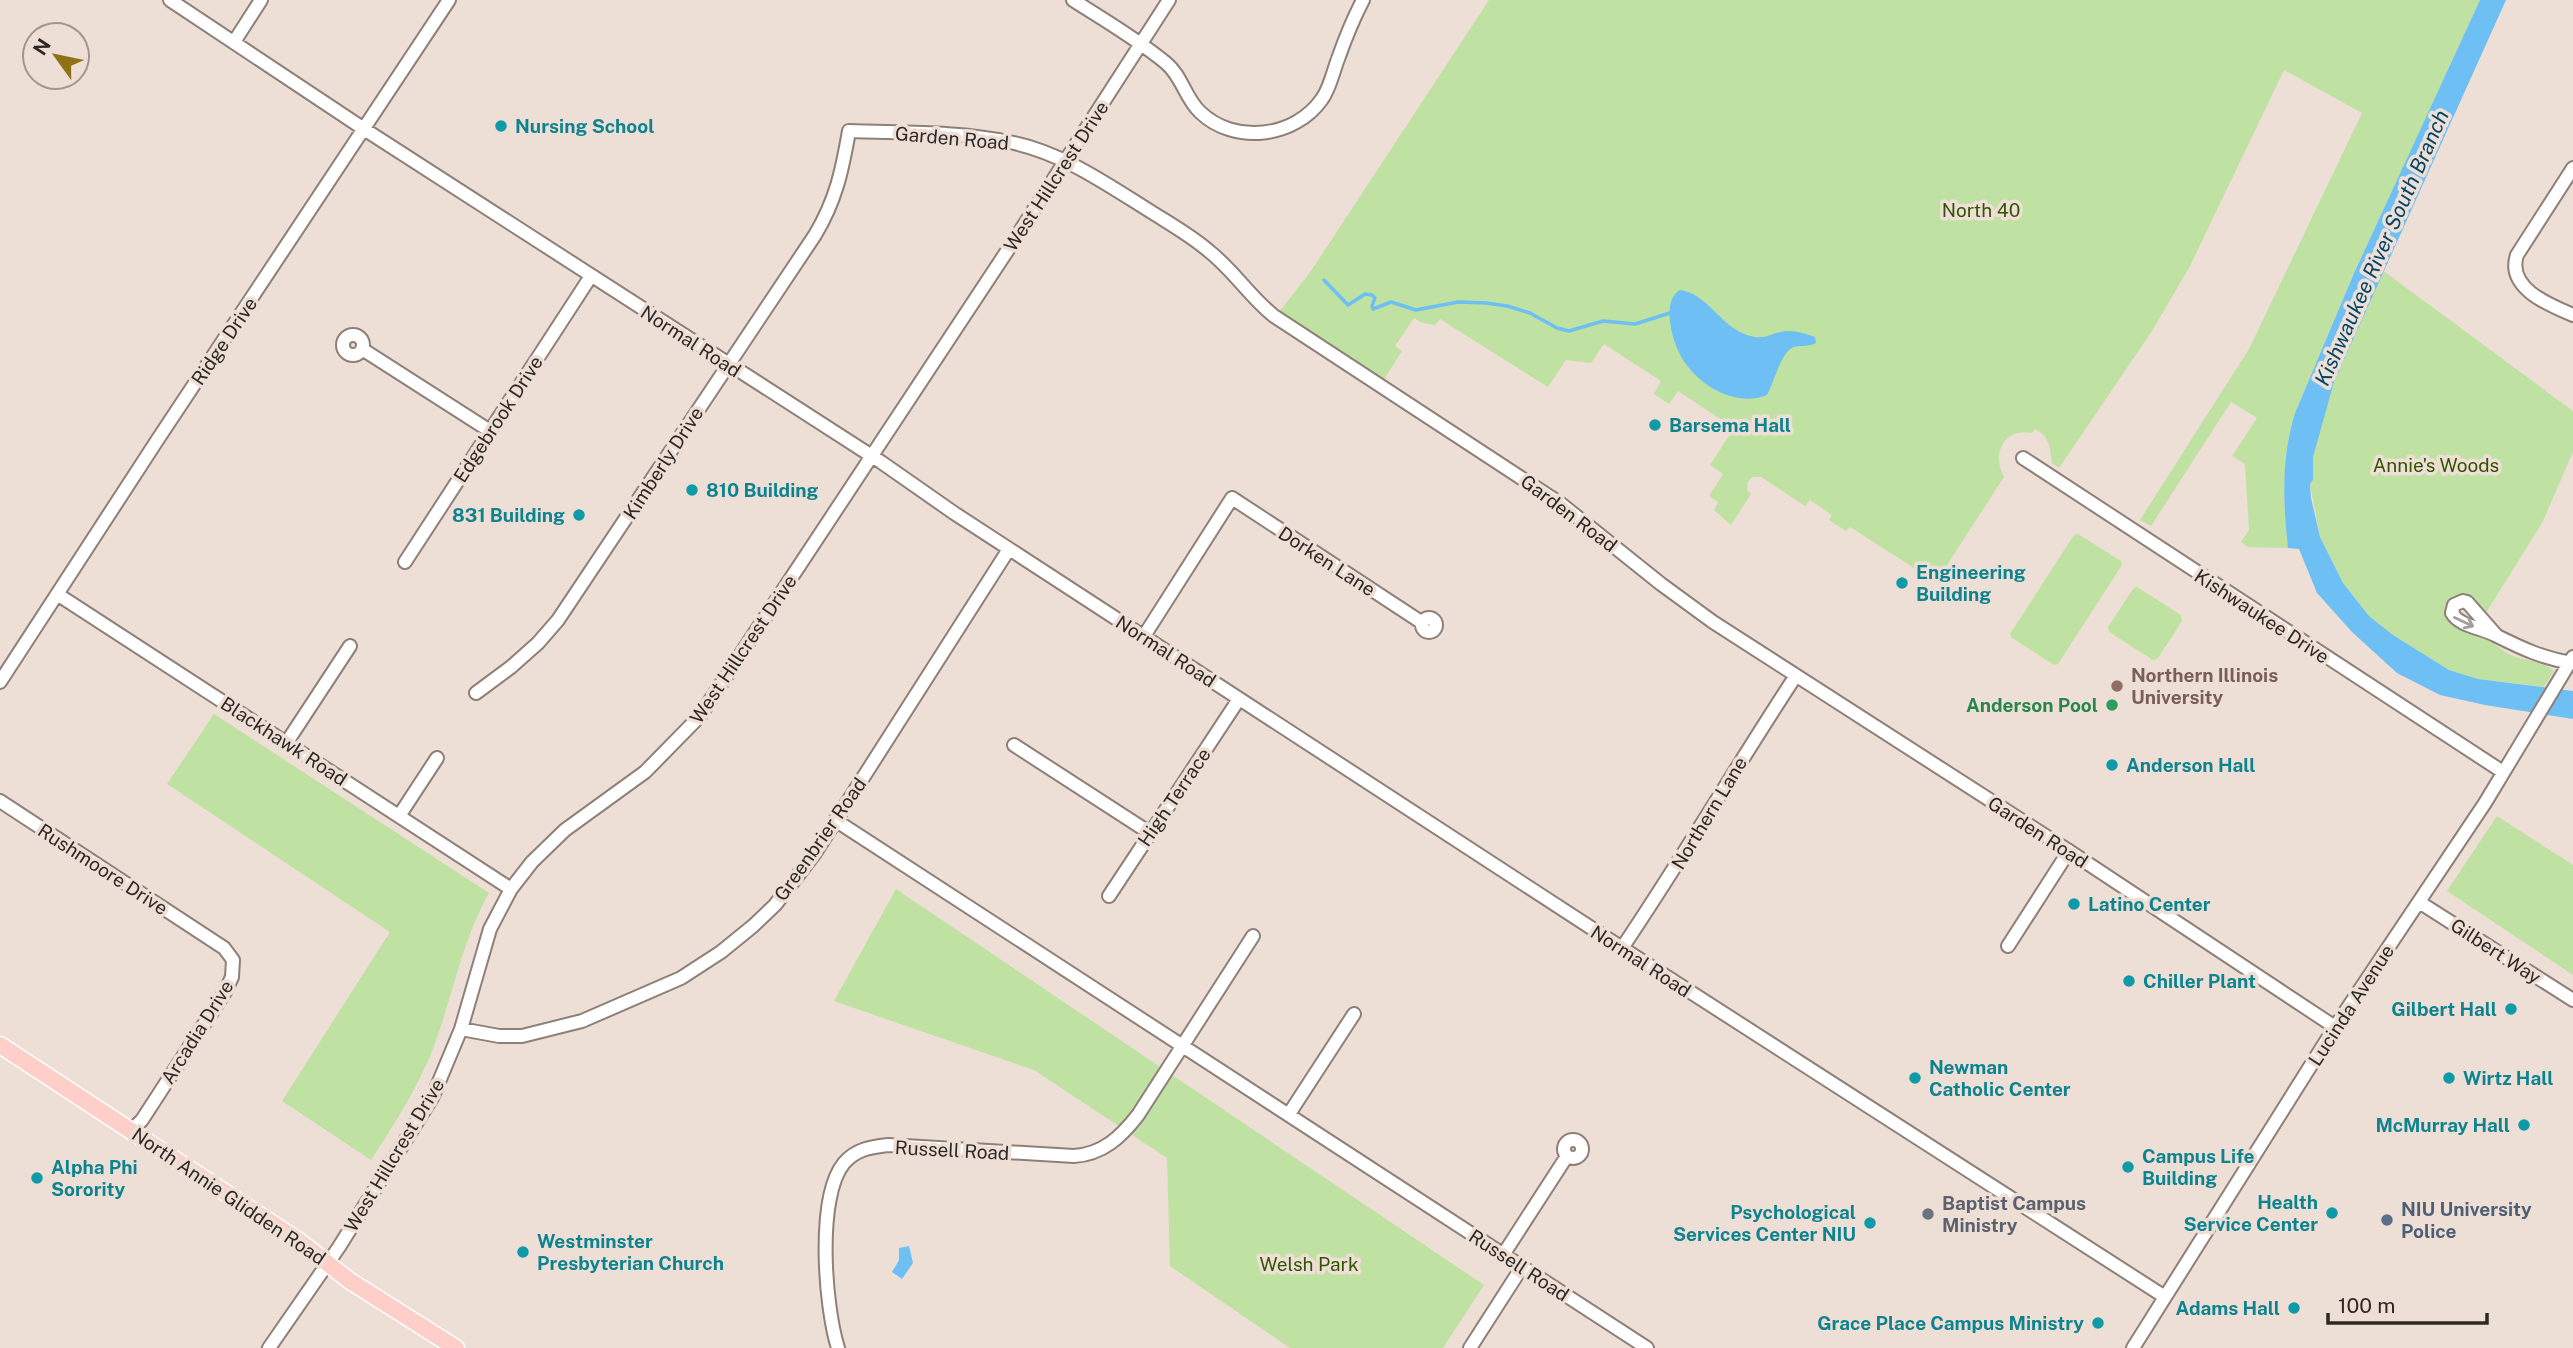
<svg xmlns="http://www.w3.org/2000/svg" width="2573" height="1348" font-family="'Public Sans',sans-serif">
	<rect width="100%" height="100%" fill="#eedfd6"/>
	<path fill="#bfe1a2" d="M1489,0H2480L2355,271L2295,413C2281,458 2283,502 2288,548L2248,547L2241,542L2249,530L2245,464L2232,456L2257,418L2231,402L2151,526L2140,520L2249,349L2362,113L2284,70L2190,266L2152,331L2059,468L2052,463C2050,447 2050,437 2035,429L2032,433C2004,427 1991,454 2004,477L1936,582L1850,527L1846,531L1829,520L1832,515L1810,500L1805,506L1761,477H1752L1748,482L1747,490L1751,494L1731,525L1714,510L1718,502L1709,496L1723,474L1710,465L1734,428L1678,391L1669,404L1654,394L1661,381L1604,344L1591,363L1566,360L1548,387L1440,319L1435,325L1420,322L1414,318L1395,346L1402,351L1381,384L1276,316L1311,271Z
		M2382,270L2573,411V452L2542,523L2484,616L2463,596L2451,601C2436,624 2458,623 2471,628C2486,634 2497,649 2513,656C2526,661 2543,661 2554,671L2544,687L2478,679L2449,670L2393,635L2369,616L2343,583L2320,537L2310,484L2313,480V457L2317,438L2334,382Z
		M2078,534L2121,561L2122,565L2058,664L2054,665L2011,637L2010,634L2074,535Z
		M2137,587L2181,615L2182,621L2158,658L2153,660L2109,632L2108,627L2133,589Z
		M214,714L489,893C462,941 453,995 434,1046C418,1088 395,1123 371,1160L282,1101L390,932L167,784Z
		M2497,816L2573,865V975L2447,891Z
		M896,889L1484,1285L1443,1348H1290L1170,1266L1167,1158L1034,1070L834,1001Z"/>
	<path fill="#6ebff4" d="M2480,0H2506L2334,382L2313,457V480L2310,484L2311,498L2320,537L2343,583L2369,616L2393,635L2449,670L2478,679L2573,691V719L2485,705L2440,695L2397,673L2352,632L2317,593L2299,549L2288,548C2283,502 2281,458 2295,413L2355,271Z
		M1680,290C1708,294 1720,326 1747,335C1767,342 1772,331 1789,331C1798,331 1806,334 1815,337L1816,343C1808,347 1802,345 1794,347C1781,351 1774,383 1767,395C1738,407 1703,388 1686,364C1674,349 1659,302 1680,290Z
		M909,1246L913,1263L902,1279L892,1272L899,1260V1248Z"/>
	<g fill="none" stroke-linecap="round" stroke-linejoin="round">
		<path stroke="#6ebff4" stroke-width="3.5" d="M1324,280L1348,305L1365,294L1372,295L1375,298L1372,306L1373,309L1391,302L1416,310L1458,302L1486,303L1507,306L1530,313L1557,328L1569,331L1603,321L1635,324L1670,313"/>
		<defs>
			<path id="minor" d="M170,0L364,129L881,462L954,513L1622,948L2165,1297
				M1073,0C1104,20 1137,39 1166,63C1182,76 1185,98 1200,112C1234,145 1295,138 1322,99C1330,88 1333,72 1338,59C1345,39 1353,19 1363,0
				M234,42L261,0
				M2573,168L2517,255C2506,288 2549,305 2573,315
				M343 345a10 10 0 1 1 20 0a10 10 0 1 1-20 0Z
				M362,349L490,431
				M2023,458L2503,772
				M405,562L591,276
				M57,594L511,889
				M1422 625a7 7 0 1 1 14 0a7 7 0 1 1-14 0Z
				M2496,635L2467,602L2463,601L2454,605L2452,613C2459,626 2482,628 2495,635C2521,648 2544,659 2573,663
				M1144,636L1232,498L1421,622
				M0,682L158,439L449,0
				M476,693L511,667L538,643L558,620L815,235C836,200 842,171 849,131C902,133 957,131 1009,142C1062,152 1108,185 1153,213C1172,225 1193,237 1210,252C1234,271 1250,297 1274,316L1561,504L1661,584L1713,622L2069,851L2335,1027
				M287,742L350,646
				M1014,745L1150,833
				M0,801L224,948L233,960L232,977L225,992L142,1120L131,1131
				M399,816L437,758
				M835,820L1647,1348
				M1109,896L1239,699
				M2419,902L2573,1000
				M2008,946L2069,851
				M1622,948C1682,859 1736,767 1795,677
				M461,1029L499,1036H522L582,1021L681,978L721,952L753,926L775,905L815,853L1009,549
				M1289,1114L1354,1014
				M1564 1149a9 9 0 1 1 18 0a9 9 0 1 1-18 0Z
				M1503,1255L1567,1156
				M269,1348L339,1247L433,1096L461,1029L490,929L511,889L532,862L565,830L645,772L700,716L1017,236L1169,0
				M838,1348C825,1307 816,1197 844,1163C856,1149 871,1147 888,1145L1074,1156C1103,1154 1121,1137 1138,1115L1253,936
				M1470,1348L1522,1267
				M2133,1348L2335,1027L2485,803L2573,657"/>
			<path id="major" d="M0,1045L299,1241L350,1281L456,1348"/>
		</defs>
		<use href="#minor" stroke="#8e8078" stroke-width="16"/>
		<use href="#major" stroke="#fff" stroke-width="19"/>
		<use href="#minor" stroke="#fff" stroke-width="12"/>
		<use href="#major" stroke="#fdcfc8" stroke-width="16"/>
	</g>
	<defs><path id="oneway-shaft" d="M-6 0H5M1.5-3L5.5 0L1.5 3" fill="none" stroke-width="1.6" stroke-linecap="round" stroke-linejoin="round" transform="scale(1.75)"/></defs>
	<use stroke="#a19e9d" href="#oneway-shaft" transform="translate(2464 622) rotate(25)"/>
	<g fill="#0f9aa8" stroke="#eedfd6" stroke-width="2.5">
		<circle cx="501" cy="126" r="7"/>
		<circle cx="1655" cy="425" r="7"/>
		<circle cx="692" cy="490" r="7"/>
		<circle cx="579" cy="515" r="7"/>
		<circle cx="1902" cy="583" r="7"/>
		<circle cx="2112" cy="765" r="7"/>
		<circle cx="2074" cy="904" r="7"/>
		<circle cx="2129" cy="981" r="7"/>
		<circle cx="2511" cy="1009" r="7"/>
		<circle cx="1915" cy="1078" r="7"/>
		<circle cx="2449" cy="1078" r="7"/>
		<circle cx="2524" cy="1125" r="7"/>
		<circle cx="2128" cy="1167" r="7"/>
		<circle cx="37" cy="1178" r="7"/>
		<circle cx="2332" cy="1213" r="7"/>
		<circle cx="1870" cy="1223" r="7"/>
		<circle cx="523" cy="1252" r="7"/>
		<circle cx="2294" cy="1308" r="7"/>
		<circle cx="2098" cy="1323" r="7"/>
	</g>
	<circle fill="#8d6e63" stroke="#eedfd6" stroke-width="2.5" cx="2117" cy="686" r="7"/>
	<circle fill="#2e9e5b" stroke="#eedfd6" stroke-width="2.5" cx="2112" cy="705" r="7"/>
	<circle fill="#6b7280" stroke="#eedfd6" stroke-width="2.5" cx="1928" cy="1214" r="7"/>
	<circle fill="#5c6f8a" stroke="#eedfd6" stroke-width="2.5" cx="2387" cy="1220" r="7"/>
	<g text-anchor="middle" stroke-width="7" stroke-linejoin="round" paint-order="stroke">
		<g font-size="19" font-weight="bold" fill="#0d838f" stroke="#eedfd6" text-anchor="start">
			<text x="515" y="133">Nursing School</text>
			<text x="1669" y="432">Barsema Hall</text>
			<text x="706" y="497">810 Building</text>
			<text x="565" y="522" text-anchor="end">831 Building</text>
			<text x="1916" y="579">Engineering<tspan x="1916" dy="22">Building</tspan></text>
			<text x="2126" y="772">Anderson Hall</text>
			<text x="2088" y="911">Latino Center</text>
			<text x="2143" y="988">Chiller Plant</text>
			<text x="2497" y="1016" text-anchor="end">Gilbert Hall</text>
			<text x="1929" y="1074">Newman<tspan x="1929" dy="22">Catholic Center</tspan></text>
			<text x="2463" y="1085">Wirtz Hall</text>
			<text x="2510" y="1132" text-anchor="end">McMurray Hall</text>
			<text x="2142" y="1163">Campus Life<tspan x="2142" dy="22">Building</tspan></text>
			<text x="51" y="1174">Alpha Phi<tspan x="51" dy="22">Sorority</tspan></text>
			<text x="2318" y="1209" text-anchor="end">Health<tspan x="2318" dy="22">Service Center</tspan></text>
			<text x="1856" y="1219" text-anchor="end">Psychological<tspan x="1856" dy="22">Services Center NIU</tspan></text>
			<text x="537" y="1248">Westminster<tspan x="537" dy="22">Presbyterian Church</tspan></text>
			<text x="2280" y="1315" text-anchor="end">Adams Hall</text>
			<text x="2084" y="1330" text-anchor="end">Grace Place Campus Ministry</text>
		</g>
		<g font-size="19" fill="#2e2825" stroke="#eedfd6">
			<text transform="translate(952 138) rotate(5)" y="7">Garden Road</text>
			<text transform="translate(1056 176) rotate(-57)" y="7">West Hillcrest Drive</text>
			<text transform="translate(224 341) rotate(-56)" y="7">Ridge Drive</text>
			<text transform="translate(691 341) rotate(33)" y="7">Normal Road</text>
			<text transform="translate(498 419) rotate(-57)" y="7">Edgebrook Drive</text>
			<text transform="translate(663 463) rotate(-57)" y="7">Kimberly Drive</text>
			<text transform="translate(1569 513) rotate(37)" y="7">Garden Road</text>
			<text transform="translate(1327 561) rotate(33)" y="7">Dorken Lane</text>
			<text transform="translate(2262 616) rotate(33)" y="7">Kishwaukee Drive</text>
			<text transform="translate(743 649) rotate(-56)" y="7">West Hillcrest Drive</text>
			<text transform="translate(1166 651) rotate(33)" y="7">Normal Road</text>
			<text transform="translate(284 741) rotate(33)" y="7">Blackhawk Road</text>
			<text transform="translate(1174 797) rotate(-56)" y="7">High Terrace</text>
			<text transform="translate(1709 813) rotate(-59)" y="7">Northern Lane</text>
			<text transform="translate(2038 832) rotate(33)" y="7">Garden Road</text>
			<text transform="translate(820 839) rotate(-55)" y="7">Greenbrier Road</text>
			<text transform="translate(103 869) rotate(33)" y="7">Rushmoore Drive</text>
			<text transform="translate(2496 951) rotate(33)" y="7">Gilbert Way</text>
			<text transform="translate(1641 961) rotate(33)" y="7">Normal Road</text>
			<text transform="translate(2351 1005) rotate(-57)" y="7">Lucinda Avenue</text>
			<text transform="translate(197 1032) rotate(-58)" y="7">Arcadia Drive</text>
			<text transform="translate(952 1150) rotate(3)" y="7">Russell Road</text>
			<text transform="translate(394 1155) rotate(-59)" y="7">West Hillcrest Drive</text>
			<text transform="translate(229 1196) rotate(34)" y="7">North Annie Glidden Road</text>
			<text transform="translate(1519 1265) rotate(33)" y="7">Russell Road</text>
		</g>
		<g font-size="19" fill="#315400" stroke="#eedfd6">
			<text x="1981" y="217">North 40</text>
			<text x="2436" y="472">Annie's Woods</text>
			<text x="1309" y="1271">Welsh Park</text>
		</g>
		<g font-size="19" font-weight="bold" fill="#785e54" stroke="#eedfd6" text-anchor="start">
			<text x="2131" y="682">Northern Illinois<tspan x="2131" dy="22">University</tspan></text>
		</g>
		<g font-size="19" font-weight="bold" fill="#27864d" stroke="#eedfd6" text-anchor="end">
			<text x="2098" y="712">Anderson Pool</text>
		</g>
		<g font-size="19" font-weight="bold" fill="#5b616d" stroke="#eedfd6" text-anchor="start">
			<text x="1942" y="1210">Baptist Campus<tspan x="1942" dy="22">Ministry</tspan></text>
		</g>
		<g font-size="19" font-weight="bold" fill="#4e5e75" stroke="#eedfd6" text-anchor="start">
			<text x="2401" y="1216">NIU University<tspan x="2401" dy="22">Police</tspan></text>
		</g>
		<g font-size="21" font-style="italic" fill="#004568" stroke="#eedfd6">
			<text transform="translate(2382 248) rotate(-66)" y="7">Kishwaukee River South Branch</text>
		</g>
	</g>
	<g transform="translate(56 56) rotate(303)"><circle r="33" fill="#eedfd6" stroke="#a1968f" stroke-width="2"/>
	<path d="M0-5L12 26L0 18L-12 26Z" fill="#907116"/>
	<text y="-10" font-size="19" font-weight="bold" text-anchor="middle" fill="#2e2825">N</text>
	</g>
	<path d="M2328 1313v10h159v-10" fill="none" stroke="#2e2825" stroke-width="3.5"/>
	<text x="2338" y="1313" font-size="21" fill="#2e2825" stroke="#eedfd6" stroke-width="5" paint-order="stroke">100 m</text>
</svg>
